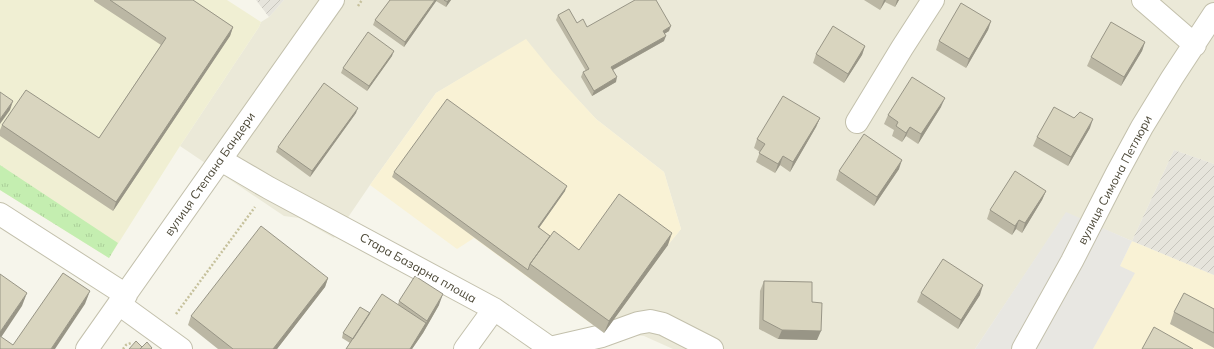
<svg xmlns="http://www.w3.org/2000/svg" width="1214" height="349" font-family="Mulish,sans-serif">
	<defs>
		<pattern id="industrial-furrows" width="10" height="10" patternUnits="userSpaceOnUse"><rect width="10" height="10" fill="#e6e4dc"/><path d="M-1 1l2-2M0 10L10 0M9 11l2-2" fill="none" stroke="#c7c5bd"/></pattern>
		<pattern id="grass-tufts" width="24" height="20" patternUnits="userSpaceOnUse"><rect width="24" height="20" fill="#c4eeb0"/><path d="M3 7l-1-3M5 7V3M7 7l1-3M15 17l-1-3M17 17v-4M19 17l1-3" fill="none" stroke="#aace98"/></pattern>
	</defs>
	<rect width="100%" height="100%" fill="#f6f5eb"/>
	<path fill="#ebe9d8" d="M284,0H1214V164L1174,150L1132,241L1066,213L975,349H673L644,336L604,333L668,245L681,229L664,172L596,119L551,71L526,40L436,93L370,185L334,238L299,218L284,216L180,146L259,27L261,22L269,17Z"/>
	<path fill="#f9f2d5" d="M526,39L552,71L596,119L664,172L681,229L668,245L604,333L474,238L457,249L370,185L436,93Z
		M1132,241L1214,275V349H1093L1109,318L1120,266Z"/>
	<path fill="url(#industrial-furrows)" d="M256,0H284L269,17Z
		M1174,150L1214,164V275L1132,241Z"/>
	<path fill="#f0efd3" d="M0,0H227L261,22L259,27L180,146L109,258L0,190Z"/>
	<path fill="url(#grass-tufts)" d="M0,165L118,243L109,258L0,190Z"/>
	<path fill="#e8e7e2" d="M1066,212L1132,241L1120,266L1135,273L1093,349H975Z"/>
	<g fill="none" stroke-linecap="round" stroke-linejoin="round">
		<defs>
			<path id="minor" d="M1143,0L1195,45
				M857,122L902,48L933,0
				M221,160L269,188L494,309L550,348L602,336L638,323L650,321L663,324L712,349
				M0,214L126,295
				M119,304L181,349
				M87,349L333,0
				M465,349L494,309
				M1023,349L1072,261L1117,173L1142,127L1172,78L1214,14"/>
		</defs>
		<use href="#minor" stroke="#c3c0ac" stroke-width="24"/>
		<path stroke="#c6c19c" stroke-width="2.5" stroke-dasharray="2 2" stroke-linecap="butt" d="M358,6L362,0
			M176,314L255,207
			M123,349L126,345L131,343"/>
		<use href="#minor" stroke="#fff" stroke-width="22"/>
	</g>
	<path fill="#bbb7a4" d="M94,0H193L233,27L230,36L113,211L0,136V130L2,125L99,138L161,45L94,1Z
		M390,0H451L446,7L436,1L404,47L373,25L375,20Z
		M864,0H899L895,7L885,2L880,10Z
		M558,15L587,27L669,31L664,34V41L613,70L616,82L592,96L581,77L583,72L586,71L556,20Z
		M991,21L988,30L966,68L936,50L939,41Z
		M1145,42L1142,51L1121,86L1087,66L1091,57Z
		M865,46L862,55L844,83L813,63L816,54Z
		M392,56L367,91L341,73L343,68Z
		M941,107L918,144L906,136L902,142L892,136L894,130L884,124L888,115Z
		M356,113L310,177L276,152L278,147Z
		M820,118L816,127L790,172L780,165L775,173L756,162L760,152L754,148L757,139Z
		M1090,128L1068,166L1033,146L1037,137Z
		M899,169L874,206L836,180L839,171Z
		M394,172L565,191L539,228L550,236L579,250L668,245L604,333L392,177Z
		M1046,191L1042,200L1022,233L1016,229L1012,235L987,219L990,210Z
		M328,278L325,287L277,349H218L188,325L191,316Z
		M764,281L812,302L817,340L778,339L759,329L760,291Z
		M921,293L980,295L958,329L917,302Z
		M399,301L439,305L423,333L412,349H346L350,343L342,338L343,333L370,313L398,304Z
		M1214,309V348L1170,324L1174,312Z"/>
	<path fill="#989586" d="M435,0H437L404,47L405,42Z
		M449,0H451L446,7L447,2Z
		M884,0H886L880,10Z
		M897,0H899L895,7Z
		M991,21L988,30L966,68L969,59Z
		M671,26L669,31L661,36L663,31Z
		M233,27L230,36L113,211L116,202Z
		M666,36L664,41L609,72L611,67Z
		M1145,42L1142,51L1121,86L1124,77Z
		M865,46L862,55L844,83L848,74Z
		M394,51L392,56L367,91L369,86Z
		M617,77L616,82L592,96L594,91Z
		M945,98L941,107L918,144L921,134Z
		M13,101L10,110L0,124V119Z
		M358,108L356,113L310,177L312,171Z
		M820,118L816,127L790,172L793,162Z
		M1093,119L1090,128L1068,166L1071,157Z
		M910,127L906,136L902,142L906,133Z
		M783,156L780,165L775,173L778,164Z
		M902,160L899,169L874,206L877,197Z
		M567,186L565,191L536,232L538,227Z
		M1046,191L1042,200L1022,233L1025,223Z
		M1019,220L1016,229L1012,235L1015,226Z
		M672,233L668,245L604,333L609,321Z
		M328,278L325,287L277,349H273Z
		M983,285L980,295L958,329L961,320Z
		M90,291L85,304L55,349H51Z
		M27,293L22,306L0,339V332Z
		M443,294L439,305L423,333L412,349H410L426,323Z
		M782,330L821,331L817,340L778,339Z"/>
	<path fill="#d9d5bf" stroke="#989586" d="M110,0H193L233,27L116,202L2,125L26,90L99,138L166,38Z
		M390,0H435L405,42L375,20Z
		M444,0H449L447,2Z
		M635,0H656L671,26L663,31L666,36L611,67L617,77L594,91L583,72L589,69L558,15L569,9L577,23L583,19L587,27Z
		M961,3L991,21L969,59L939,41Z
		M1111,22L1145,42L1124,77L1091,57Z
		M833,26L865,46L848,74L816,54Z
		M368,32L394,51L369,86L343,68Z
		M912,77L945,98L921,134L910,127L906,133L896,126L898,122L888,115Z
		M324,83L358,108L312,171L278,147Z
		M0,92L13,101L0,119Z
		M783,96L820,118L793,162L783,156L778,164L759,153L765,144L757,139Z
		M447,99L567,186L538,227L550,236L530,264L528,270L394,172Z
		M1054,107L1074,118L1080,112L1093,119L1071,157L1037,137Z
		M864,134L902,160L877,197L839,171Z
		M1015,171L1046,191L1025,223L1019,220L1015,226L990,210Z
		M619,194L672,233L609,321L530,264L554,231L579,250Z
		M261,226L328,278L273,349H233L191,316Z
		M943,259L983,285L961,320L921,293Z
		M63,273L90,291L51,349H0V336L13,345Z
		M0,274L27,293L0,332Z
		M415,276L443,294L427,321L399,301Z
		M764,281L812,282V302L822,303L821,331L782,330L763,320Z
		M1184,293L1214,309V333L1174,312Z
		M382,294L426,323L410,349H346Z
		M360,307L370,313L353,339L343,333Z
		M1154,327L1193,349H1142Z
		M136,341L142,347L140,349H129Z
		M147,342L152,348L151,349H140Z"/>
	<g text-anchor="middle" stroke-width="4" stroke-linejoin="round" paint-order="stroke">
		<g font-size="12" fill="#4c4837" stroke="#fff">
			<text transform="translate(210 174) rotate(-55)" y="4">вулиця Степана Бандери</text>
			<text transform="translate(1115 180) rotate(-62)" y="4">вулиця Симона Петлюри</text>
			<text transform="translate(418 268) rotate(29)" y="4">Стара Базарна площа</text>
		</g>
	</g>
</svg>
